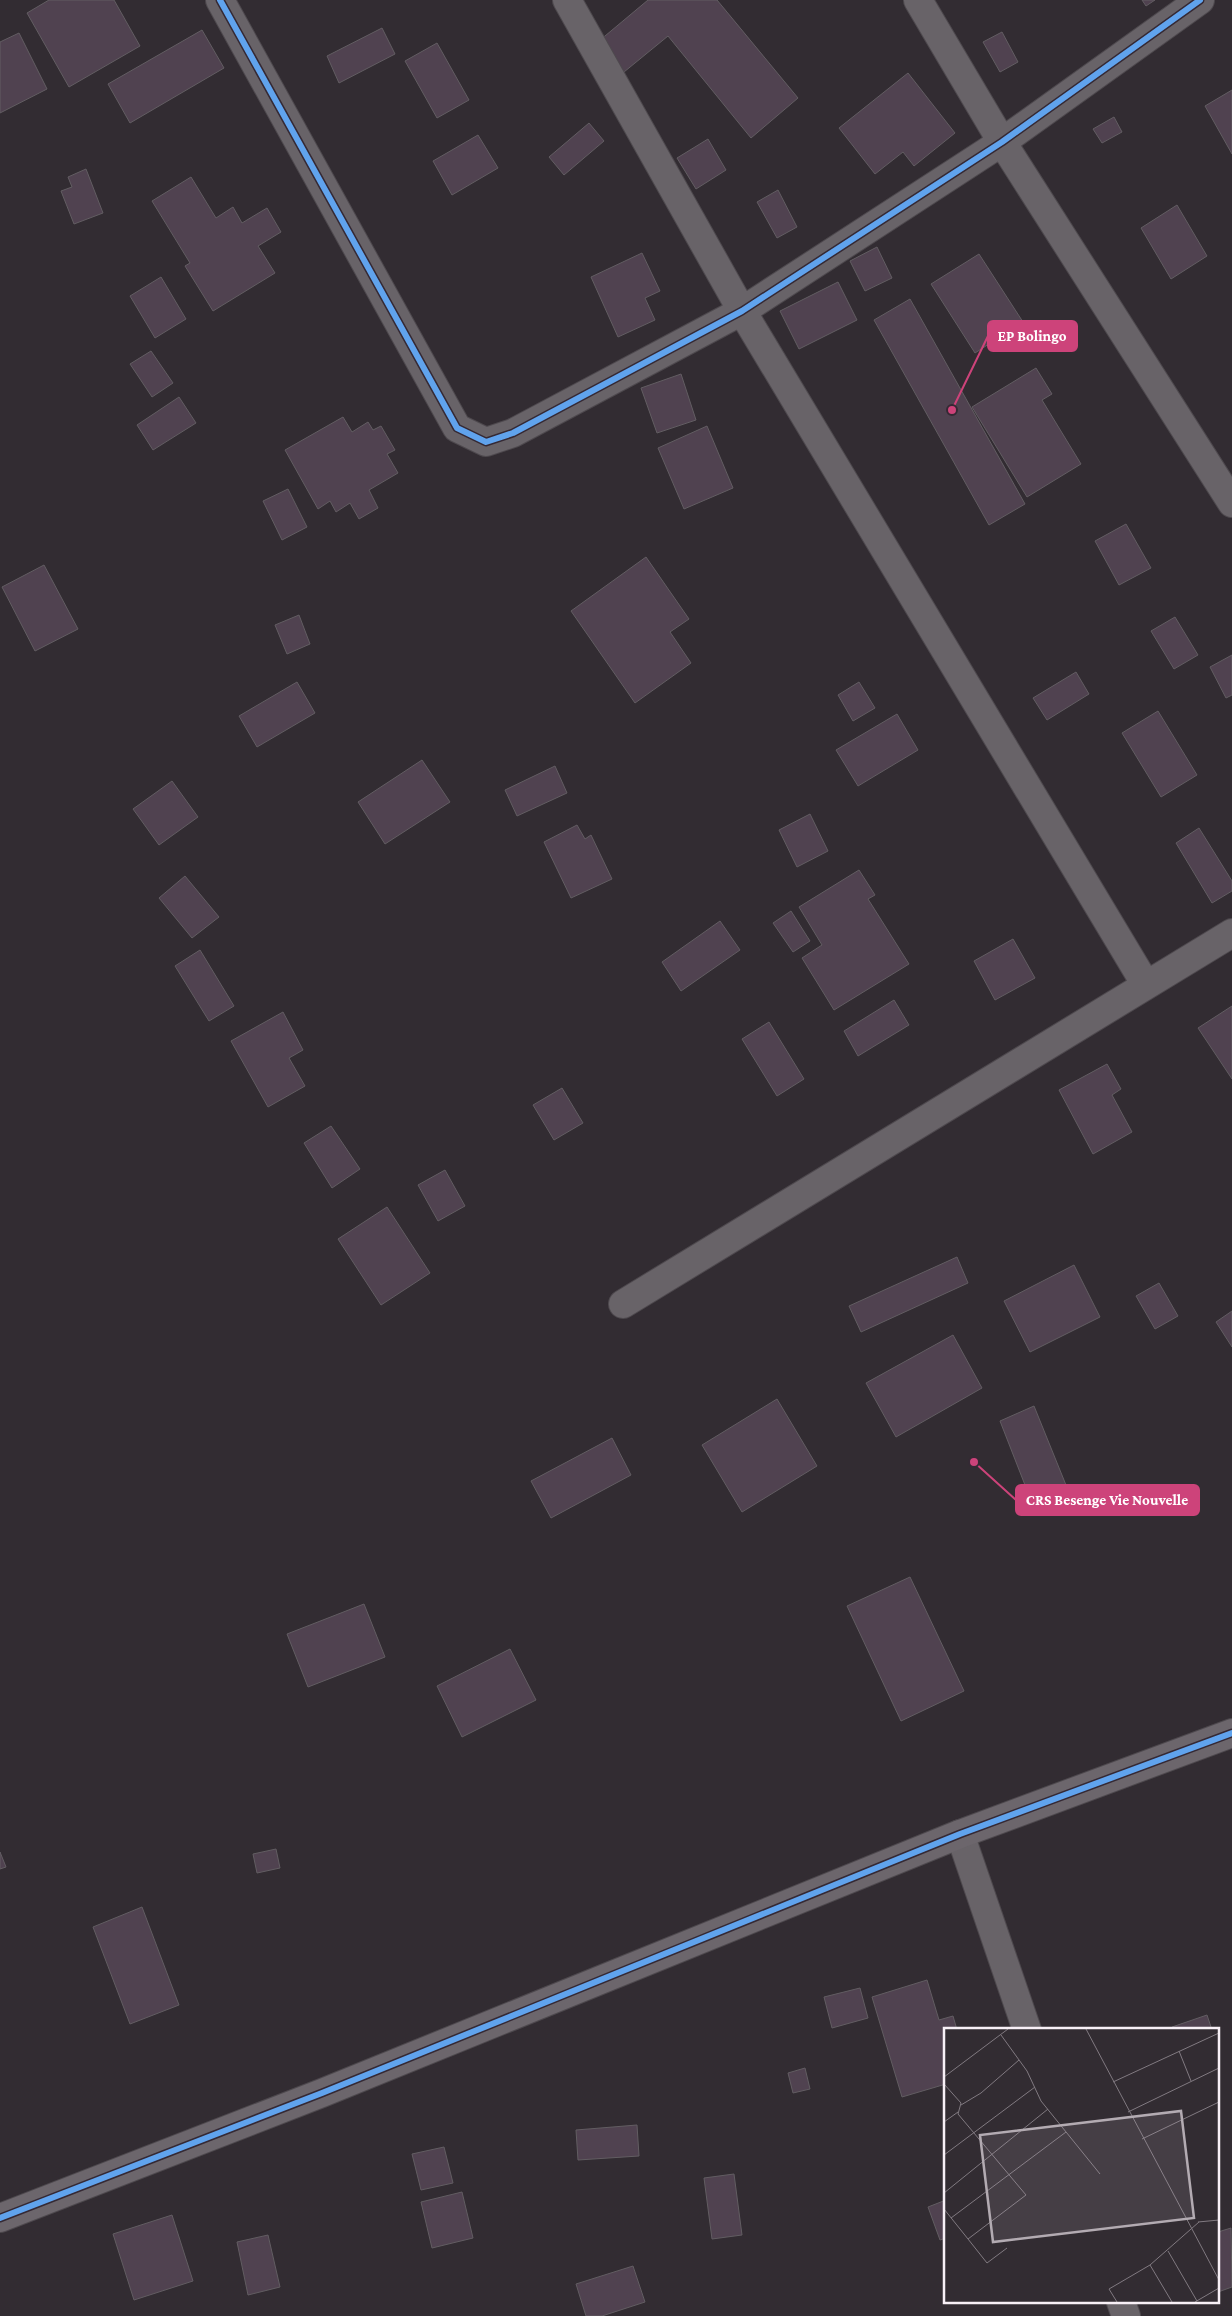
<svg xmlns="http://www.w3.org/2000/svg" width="1232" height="2316" font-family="'Crimson Pro',serif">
	<rect width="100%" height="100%" fill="#322c32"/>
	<path fill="#504250" stroke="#625d62" d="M49,0H114L140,46L69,87L27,13Z
		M648,0H717L798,98L751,138L668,36L624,72L599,41Z
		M1142,0H1155L1146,6Z
		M382,28L395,54L339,83L327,56Z
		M202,30L224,68L130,123L108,84Z
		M1002,32L1018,62L1000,72L983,42Z
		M19,33L47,89L0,113V42Z
		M437,43L469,100L437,118L405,61Z
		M908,73L955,133L914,166L903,152L875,174L839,128Z
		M1232,90V154L1205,106Z
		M1114,117L1122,132L1102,143L1093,129Z
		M589,123L604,141L564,175L549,157Z
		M478,135L498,168L452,195L433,161Z
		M708,139L726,170L696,189L677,158Z
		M86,169L103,213L74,224L61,191L72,187L68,177Z
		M191,177L216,218L233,207L242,223L267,208L281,232L258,246L275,273L213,311L185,266L190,263L152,201Z
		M778,190L797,227L777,238L757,202Z
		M1177,205L1207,256L1171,279L1141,228Z
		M877,247L892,278L865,291L850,261Z
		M642,253L660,291L645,298L655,320L618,337L591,277Z
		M979,254L1023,322L975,353L931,284Z
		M161,277L186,319L155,338L130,296Z
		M838,282L857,320L799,349L780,311Z
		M910,299L1025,504L989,525L874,320Z
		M151,351L173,383L152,397L130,364Z
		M1036,368L1052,394L1042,400L1081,464L1027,497L972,407Z
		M681,374L696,420L657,433L641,388Z
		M179,397L196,423L153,450L137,425Z
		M343,417L352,432L368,422L373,430L381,426L395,450L387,454L398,473L369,490L378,508L359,519L350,503L336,512L330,501L318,509L285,450Z
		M707,426L733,488L684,509L658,448Z
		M288,489L307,527L282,540L263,501Z
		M1126,524L1151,568L1119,585L1095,541Z
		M646,557L689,619L670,632L691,663L635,703L571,611Z
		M44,565L78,629L35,651L2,587Z
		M299,615L310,644L287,654L275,625Z
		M1175,617L1198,655L1174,669L1151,631Z
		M1232,655V695L1226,698L1210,667Z
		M1076,672L1089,694L1047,720L1033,698Z
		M297,682L315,713L257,747L239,716Z
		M859,682L875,708L853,721L838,695Z
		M1158,711L1197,775L1161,797L1122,733Z
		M897,714L918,750L858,786L836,750Z
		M422,760L450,802L385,844L358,802Z
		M555,766L567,793L517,816L505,790Z
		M172,781L198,817L159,845L133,809Z
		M810,814L828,851L797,867L779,830Z
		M577,825L585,839L591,835L612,879L571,898L544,842Z
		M1199,828L1232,881V891L1212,903L1176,843Z
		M859,870L875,895L868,899L909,964L834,1010L802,958L822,945L799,907Z
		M185,876L219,917L192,938L159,898Z
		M791,911L810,941L793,952L773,923Z
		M720,921L740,950L681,991L662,962Z
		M1013,939L1035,978L995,1000L974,961Z
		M200,950L234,1006L209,1021L175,966Z
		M894,1000L909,1025L858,1056L844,1031Z
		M1232,1006V1079L1198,1028Z
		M283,1012L303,1050L289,1058L305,1086L268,1107L231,1041Z
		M769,1022L804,1079L777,1096L742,1039Z
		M1107,1064L1121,1089L1112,1095L1132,1132L1093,1154L1059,1090Z
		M562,1088L583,1123L554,1140L533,1105Z
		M331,1126L360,1169L332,1188L304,1143Z
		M445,1170L465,1206L438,1221L418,1185Z
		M387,1207L430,1273L381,1305L338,1239Z
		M957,1257L968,1283L861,1332L849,1306Z
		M1074,1265L1100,1317L1030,1352L1004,1301Z
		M1159,1283L1178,1316L1155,1329L1136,1296Z
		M1232,1311V1347L1216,1322Z
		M953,1335L982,1388L896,1437L866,1383Z
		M777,1399L817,1466L742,1512L702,1445Z
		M1034,1406L1068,1490L1032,1503L1000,1421Z
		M612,1438L631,1475L551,1518L531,1481Z
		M910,1577L964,1691L901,1721L847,1606Z
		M364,1604L385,1657L308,1687L287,1634Z
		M510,1649L536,1700L462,1737L437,1686Z
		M276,1849L280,1868L257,1873L253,1854Z
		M0,1852L6,1867L0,1869Z
		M142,1907L179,2005L130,2024L93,1927Z
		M927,1980L939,2020L953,2016L957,2030H946V2084L902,2097L872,1997Z
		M860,1988L868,2018L832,2028L824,1997Z
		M1207,2015L1212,2030H1172V2027Z
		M805,2068L810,2089L793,2093L788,2073Z
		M637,2125L639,2156L578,2160L576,2130Z
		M444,2147L453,2183L421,2190L412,2154Z
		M734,2174L742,2235L712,2239L704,2178Z
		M462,2192L473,2238L432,2248L421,2202Z
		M946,2200V2238L940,2240L928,2207Z
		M172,2215L193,2281L134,2300L113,2234Z
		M1231,2228L1232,2287L1218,2292V2232Z
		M268,2235L280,2287L248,2295L237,2242Z
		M633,2266L645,2302L602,2316H586L576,2284Z"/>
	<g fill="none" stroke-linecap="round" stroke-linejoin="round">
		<defs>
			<path id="street" d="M220,0L457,428L486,442L513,433L742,311L1002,142L1200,0
				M567,0L742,311L1146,985
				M918,0L1002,142L1232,503
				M623,1304L1232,933
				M960,1834L1027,2030
				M1121,2302L1126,2316"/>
			<path id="secondary" d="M0,2218L322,2093L960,1834L1232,1733"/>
		</defs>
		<use href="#street" stroke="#4e494e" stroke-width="30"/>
		<use href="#secondary" stroke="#4e494e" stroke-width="30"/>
		<use href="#street" stroke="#686368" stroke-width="28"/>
		<use href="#secondary" stroke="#6c666c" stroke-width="28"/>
		<defs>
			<path id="cycleway" d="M220,0L457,428L486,442L513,433L742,311L1002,142L1200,0
				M0,2218L322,2093L960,1834L1232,1733"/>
		</defs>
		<use href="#cycleway" stroke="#352934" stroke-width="9"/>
		<use href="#cycleway" stroke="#60a3ed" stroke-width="6"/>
	</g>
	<g transform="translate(944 2028)">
		<rect width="275" height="275" fill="#322c32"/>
		<path fill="none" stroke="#817a81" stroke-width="1" d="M142,1L275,252M57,7L83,43L97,73L156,146M235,23L247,53M0,49L64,1M169,54L275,5M0,56L17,75L14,86L82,167L24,211L0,181M17,77L37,65L75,32M184,84L275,40M0,94L14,84M198,111L275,74M0,127L91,59M0,165L104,81M7,190L122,104M254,194L275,192M24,211L43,235L63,220M224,223L253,273M206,237L228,274M173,274L165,261L206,237L255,194M251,274L275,260"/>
		<path fill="#b3abb2" fill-opacity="0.15" stroke="#b3abb2" stroke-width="2.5" d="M237,83L250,190L49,214L36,107Z"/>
		<rect width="275" height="275" fill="none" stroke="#f8f0f7" stroke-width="2.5"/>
	</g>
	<path fill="none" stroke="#cd437a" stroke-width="2" d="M952 410L988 336M974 1462L1016 1500"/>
	<g fill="#cd437a" stroke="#352934" stroke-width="2">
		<circle cx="952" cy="410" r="5"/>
		<circle cx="974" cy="1462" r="5"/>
	</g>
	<g fill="#cd437a" stroke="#cd437a" stroke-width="2">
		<rect x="988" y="321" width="89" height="30" rx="5"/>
		<rect x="1016" y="1485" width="183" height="30" rx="5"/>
	</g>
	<g font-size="15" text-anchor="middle" font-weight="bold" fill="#fff">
		<text x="1032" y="341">EP Bolingo</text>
		<text x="1107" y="1505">CRS Besenge Vie Nouvelle</text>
	</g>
</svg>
